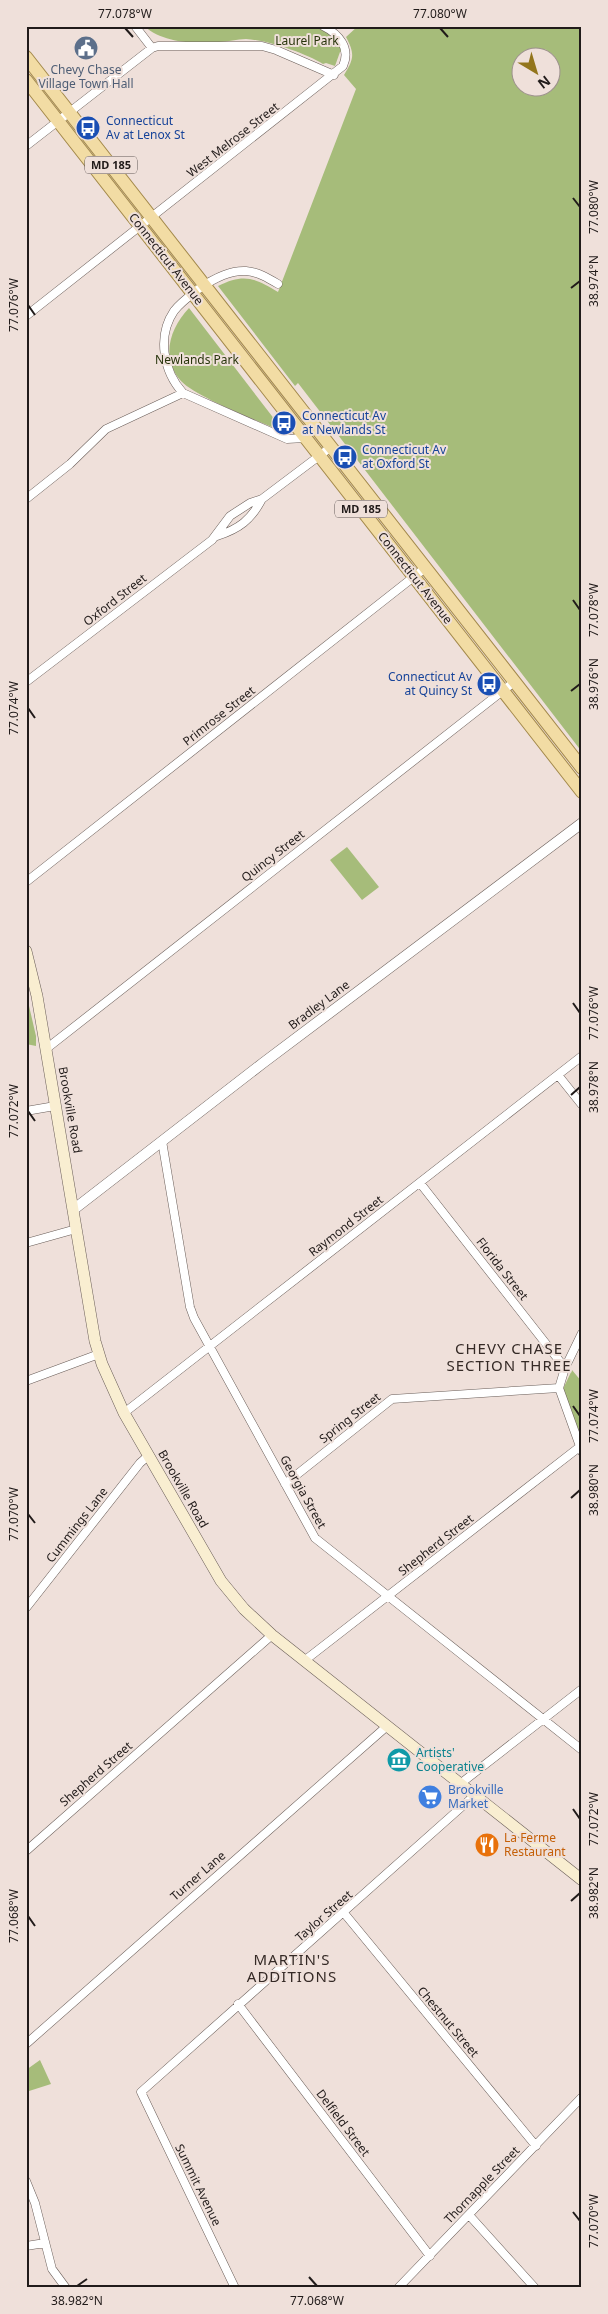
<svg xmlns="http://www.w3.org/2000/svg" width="608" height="2314" font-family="'Noto Sans',sans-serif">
	<rect width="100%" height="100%" fill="#efe0da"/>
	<path fill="#a6bc7a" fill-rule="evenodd" d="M144,26H313L327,32L343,50L340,52L335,66L326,63L323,64C305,53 267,40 246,39C237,39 228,42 219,42C194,44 163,43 144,26Z
		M358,26H582V752L298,383L295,386L218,286C244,273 255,278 278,292L356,89L344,75C354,59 355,54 346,37ZM520,58H550V88H520Z
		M189,308L285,433C260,421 197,398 181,381C160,358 170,328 189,308Z
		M347,847L379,887L362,900L330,860Z
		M26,993L36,1036V1046L26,1044Z
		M572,1370L582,1382V1431H578L563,1389Z
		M40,2060L51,2084L26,2092V2070Z"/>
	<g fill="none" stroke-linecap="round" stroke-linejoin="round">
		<defs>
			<path id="minor" d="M135,26L152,48
				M26,146L152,48L158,46H262L276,50L334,75
				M278,284C268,278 258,272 246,271C229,270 213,279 200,288C191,295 181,302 174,311C157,336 163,371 183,393L287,439L305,438
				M26,316L343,66C351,48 339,34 323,26
				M26,499L70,464L106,429L183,393
				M217,536C239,529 251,520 262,499
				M26,682L212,540L230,516L250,503L262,499L331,447
				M26,882L425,568
				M46,1049L514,682
				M558,1075L582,1105
				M26,1111L55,1106
				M162,1141L190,1307L194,1318L315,1538L582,1750
				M420,1183L565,1368
				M26,1243L76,1229
				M26,1381L99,1354
				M559,1388L582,1452
				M124,1413L582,1056
				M285,1484L392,1399L559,1388L565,1368L582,1333
				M26,1608L140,1463L148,1456
				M304,1661L582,1445
				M460,1784L582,1689
				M26,1851L272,1635
				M344,1913L536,2146
				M238,2004L430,2256
				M26,2044L386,1727
				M26,2181L35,2203L52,2269L66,2288
				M469,2215L535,2288
				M26,2246L45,2243
				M235,2288L141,2092L475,1795
				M398,2288L582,2097"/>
			<path id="tertiary" d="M73,1210L263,1063L582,823"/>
			<path id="secondary" d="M26,951L37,996L95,1341L102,1364L124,1413L221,1581L244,1609L272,1635L582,1880"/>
			<path id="primary" d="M26,57L582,768
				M26,80L582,792"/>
		</defs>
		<use href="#minor" stroke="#695d58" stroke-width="9"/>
		<use href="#tertiary" stroke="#695d58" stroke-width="11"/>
		<use href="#secondary" stroke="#695d58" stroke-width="12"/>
		<use href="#primary" stroke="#a48a4c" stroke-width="14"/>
		<use href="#minor" stroke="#fff" stroke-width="8"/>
		<use href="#tertiary" stroke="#fff" stroke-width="10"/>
		<use href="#secondary" stroke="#f9eed1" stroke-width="11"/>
		<use href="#primary" stroke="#f2dca4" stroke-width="12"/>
	</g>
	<path fill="none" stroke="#211b1a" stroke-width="2" d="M125,28L133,37M440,28L448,37M573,198L580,207M571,288L580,281M28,305L35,315M573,600L580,610M571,691L580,684M28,708L35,718M573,1003L580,1013M571,1095L580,1087M28,1111L35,1121M573,1406L580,1416M571,1498L580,1490M28,1514L35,1523M573,1809L580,1819M571,1901L580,1893M28,1916L35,1926M573,2212L580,2221M309,2277L317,2286M77,2286L87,2279"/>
	<defs>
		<symbol id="civic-disc" viewBox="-11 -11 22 22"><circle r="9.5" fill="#5c6f8a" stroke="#efe0da"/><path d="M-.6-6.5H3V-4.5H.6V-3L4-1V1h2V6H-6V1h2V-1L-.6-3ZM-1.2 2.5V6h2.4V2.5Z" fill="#fff"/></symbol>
		<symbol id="bus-disc" viewBox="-11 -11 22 22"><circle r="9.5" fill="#1a4fb4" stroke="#efe0da"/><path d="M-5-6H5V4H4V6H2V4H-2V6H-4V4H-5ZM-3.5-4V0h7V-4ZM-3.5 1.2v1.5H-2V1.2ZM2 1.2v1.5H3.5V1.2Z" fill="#fff"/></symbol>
		<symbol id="museum-disc" viewBox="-11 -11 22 22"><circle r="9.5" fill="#0f9aa8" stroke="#efe0da"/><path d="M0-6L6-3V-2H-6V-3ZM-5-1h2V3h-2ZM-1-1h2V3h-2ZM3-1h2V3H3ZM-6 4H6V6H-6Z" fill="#fff"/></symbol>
		<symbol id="supermarket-disc" viewBox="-11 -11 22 22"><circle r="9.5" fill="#3f7fe0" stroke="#efe0da"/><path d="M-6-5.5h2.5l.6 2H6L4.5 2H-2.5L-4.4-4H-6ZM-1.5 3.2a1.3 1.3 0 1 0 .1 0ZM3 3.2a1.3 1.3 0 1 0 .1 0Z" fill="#fff"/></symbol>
		<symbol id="restaurant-disc" viewBox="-11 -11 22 22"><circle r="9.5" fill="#e8710a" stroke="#efe0da"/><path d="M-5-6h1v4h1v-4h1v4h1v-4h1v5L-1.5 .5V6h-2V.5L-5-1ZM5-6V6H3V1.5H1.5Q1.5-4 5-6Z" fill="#fff"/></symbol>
	</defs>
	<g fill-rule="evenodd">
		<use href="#civic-disc" x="72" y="34" width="28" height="28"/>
		<use href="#bus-disc" x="74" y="114" width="28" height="28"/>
		<use href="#bus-disc" x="270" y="409" width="28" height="28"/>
		<use href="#bus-disc" x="331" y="443" width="28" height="28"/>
		<use href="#bus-disc" x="475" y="670" width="28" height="28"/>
		<use href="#museum-disc" x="385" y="1746" width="28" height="28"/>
		<use href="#supermarket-disc" x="416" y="1783" width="28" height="28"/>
		<use href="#restaurant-disc" x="473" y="1831" width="28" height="28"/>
	</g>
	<g text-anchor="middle" stroke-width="4" stroke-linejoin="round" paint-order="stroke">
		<g fill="#efe0da" stroke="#5f5654" stroke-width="1">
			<rect x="85" y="156.5" width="52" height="17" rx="4"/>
			<rect x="335" y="500.5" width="52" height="17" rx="4"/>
		</g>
		<g font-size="11" font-weight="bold" fill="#211b1a">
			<text x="111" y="169">MD 185</text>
			<text x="361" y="513">MD 185</text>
		</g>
		<g font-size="12" fill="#29350c" stroke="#efe0da">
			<text x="307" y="45">Laurel Park</text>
			<text x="197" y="364">Newlands Park</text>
		</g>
		<g font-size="12" fill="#4e5e75" stroke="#efe0da">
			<text x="86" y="74">Chevy Chase<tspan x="86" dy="14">Village Town Hall</tspan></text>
		</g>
		<g font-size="12" fill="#164399" stroke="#efe0da" text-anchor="start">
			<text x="106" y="125">Connecticut<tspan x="106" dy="14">Av at Lenox St</tspan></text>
			<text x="302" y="420">Connecticut Av<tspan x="302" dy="14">at Newlands St</tspan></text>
			<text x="362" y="454">Connecticut Av<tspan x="362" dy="14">at Oxford St</tspan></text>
			<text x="472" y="681" text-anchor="end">Connecticut Av<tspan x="472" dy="14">at Quincy St</tspan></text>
		</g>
		<g font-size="12" fill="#211b1a" stroke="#efe0da">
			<text transform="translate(233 140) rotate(-38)" y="4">West Melrose Street</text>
			<text transform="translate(166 259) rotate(52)" y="4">Connecticut Avenue</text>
			<text transform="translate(415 578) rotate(52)" y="4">Connecticut Avenue</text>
			<text transform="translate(115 600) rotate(-38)" y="4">Oxford Street</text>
			<text transform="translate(219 716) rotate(-38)" y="4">Primrose Street</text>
			<text transform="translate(273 856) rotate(-38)" y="4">Quincy Street</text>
			<text transform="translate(319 1005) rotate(-37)" y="4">Bradley Lane</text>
			<text transform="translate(70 1110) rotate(80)" y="4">Brookville Road</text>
			<text transform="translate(346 1226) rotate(-38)" y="4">Raymond Street</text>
			<text transform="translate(502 1269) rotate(52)" y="4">Florida Street</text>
			<text transform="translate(350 1418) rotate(-38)" y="4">Spring Street</text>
			<text transform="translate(183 1489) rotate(60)" y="4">Brookville Road</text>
			<text transform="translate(303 1492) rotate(61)" y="4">Georgia Street</text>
			<text transform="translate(77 1525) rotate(-52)" y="4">Cummings Lane</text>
			<text transform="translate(436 1545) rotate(-38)" y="4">Shepherd Street</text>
			<text transform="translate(96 1774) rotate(-41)" y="4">Shepherd Street</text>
			<text transform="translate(198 1876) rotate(-41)" y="4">Turner Lane</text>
			<text transform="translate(324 1916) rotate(-41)" y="4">Taylor Street</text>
			<text transform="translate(448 2022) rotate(50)" y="4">Chestnut Street</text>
			<text transform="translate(343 2123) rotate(53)" y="4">Delfield Street</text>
			<text transform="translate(198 2185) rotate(64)" y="4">Summit Avenue</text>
			<text transform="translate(482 2185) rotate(-46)" y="4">Thornapple Street</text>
		</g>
		<g font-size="12" fill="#0d838f" stroke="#efe0da" text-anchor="start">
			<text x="416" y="1757">Artists'<tspan x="416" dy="14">Cooperative</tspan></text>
		</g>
		<g font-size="12" fill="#366cbe" stroke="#efe0da" text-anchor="start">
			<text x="448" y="1794">Brookville<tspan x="448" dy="14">Market</tspan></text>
		</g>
		<g font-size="12" fill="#c56008" stroke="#efe0da" text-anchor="start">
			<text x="504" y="1842">La Ferme<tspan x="504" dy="14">Restaurant</tspan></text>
		</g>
		<g font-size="15" letter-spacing="1" fill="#352a26" stroke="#efe0da">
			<text x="509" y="1354">CHEVY CHASE<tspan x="509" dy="17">SECTION THREE</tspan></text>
			<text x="292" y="1965">MARTIN'S<tspan x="292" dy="17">ADDITIONS</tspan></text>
		</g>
	</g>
	<rect width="608" height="2314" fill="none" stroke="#efe0da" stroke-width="55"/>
	<g transform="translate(536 72) rotate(142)"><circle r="24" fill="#efe0da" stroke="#9d918d"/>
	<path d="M0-4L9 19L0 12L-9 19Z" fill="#93751c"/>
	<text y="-8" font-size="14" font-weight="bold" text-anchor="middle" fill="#211b1a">N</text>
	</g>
	<rect x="28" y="28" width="552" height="2258" fill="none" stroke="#211b1a" stroke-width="2"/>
	<g font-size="12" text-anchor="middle" fill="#211b1a">
		<text x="125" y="18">77.078°W</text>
		<text x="440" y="18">77.080°W</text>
		<text transform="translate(594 207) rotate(-90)" y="4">77.080°W</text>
		<text transform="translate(594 281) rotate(-90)" y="4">38.974°N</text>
		<text transform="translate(14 305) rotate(-90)" y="4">77.076°W</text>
		<text transform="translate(594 610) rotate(-90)" y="4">77.078°W</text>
		<text transform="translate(594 684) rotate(-90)" y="4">38.976°N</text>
		<text transform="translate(14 708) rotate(-90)" y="4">77.074°W</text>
		<text transform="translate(594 1013) rotate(-90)" y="4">77.076°W</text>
		<text transform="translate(594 1087) rotate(-90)" y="4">38.978°N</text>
		<text transform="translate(14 1111) rotate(-90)" y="4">77.072°W</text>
		<text transform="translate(594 1416) rotate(-90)" y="4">77.074°W</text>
		<text transform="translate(594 1490) rotate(-90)" y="4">38.980°N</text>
		<text transform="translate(14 1514) rotate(-90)" y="4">77.070°W</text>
		<text transform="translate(594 1819) rotate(-90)" y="4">77.072°W</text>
		<text transform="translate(594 1893) rotate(-90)" y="4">38.982°N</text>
		<text transform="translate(14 1916) rotate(-90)" y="4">77.068°W</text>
		<text transform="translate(594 2221) rotate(-90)" y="4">77.070°W</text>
		<text x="77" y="2305">38.982°N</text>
		<text x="317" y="2305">77.068°W</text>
	</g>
</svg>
